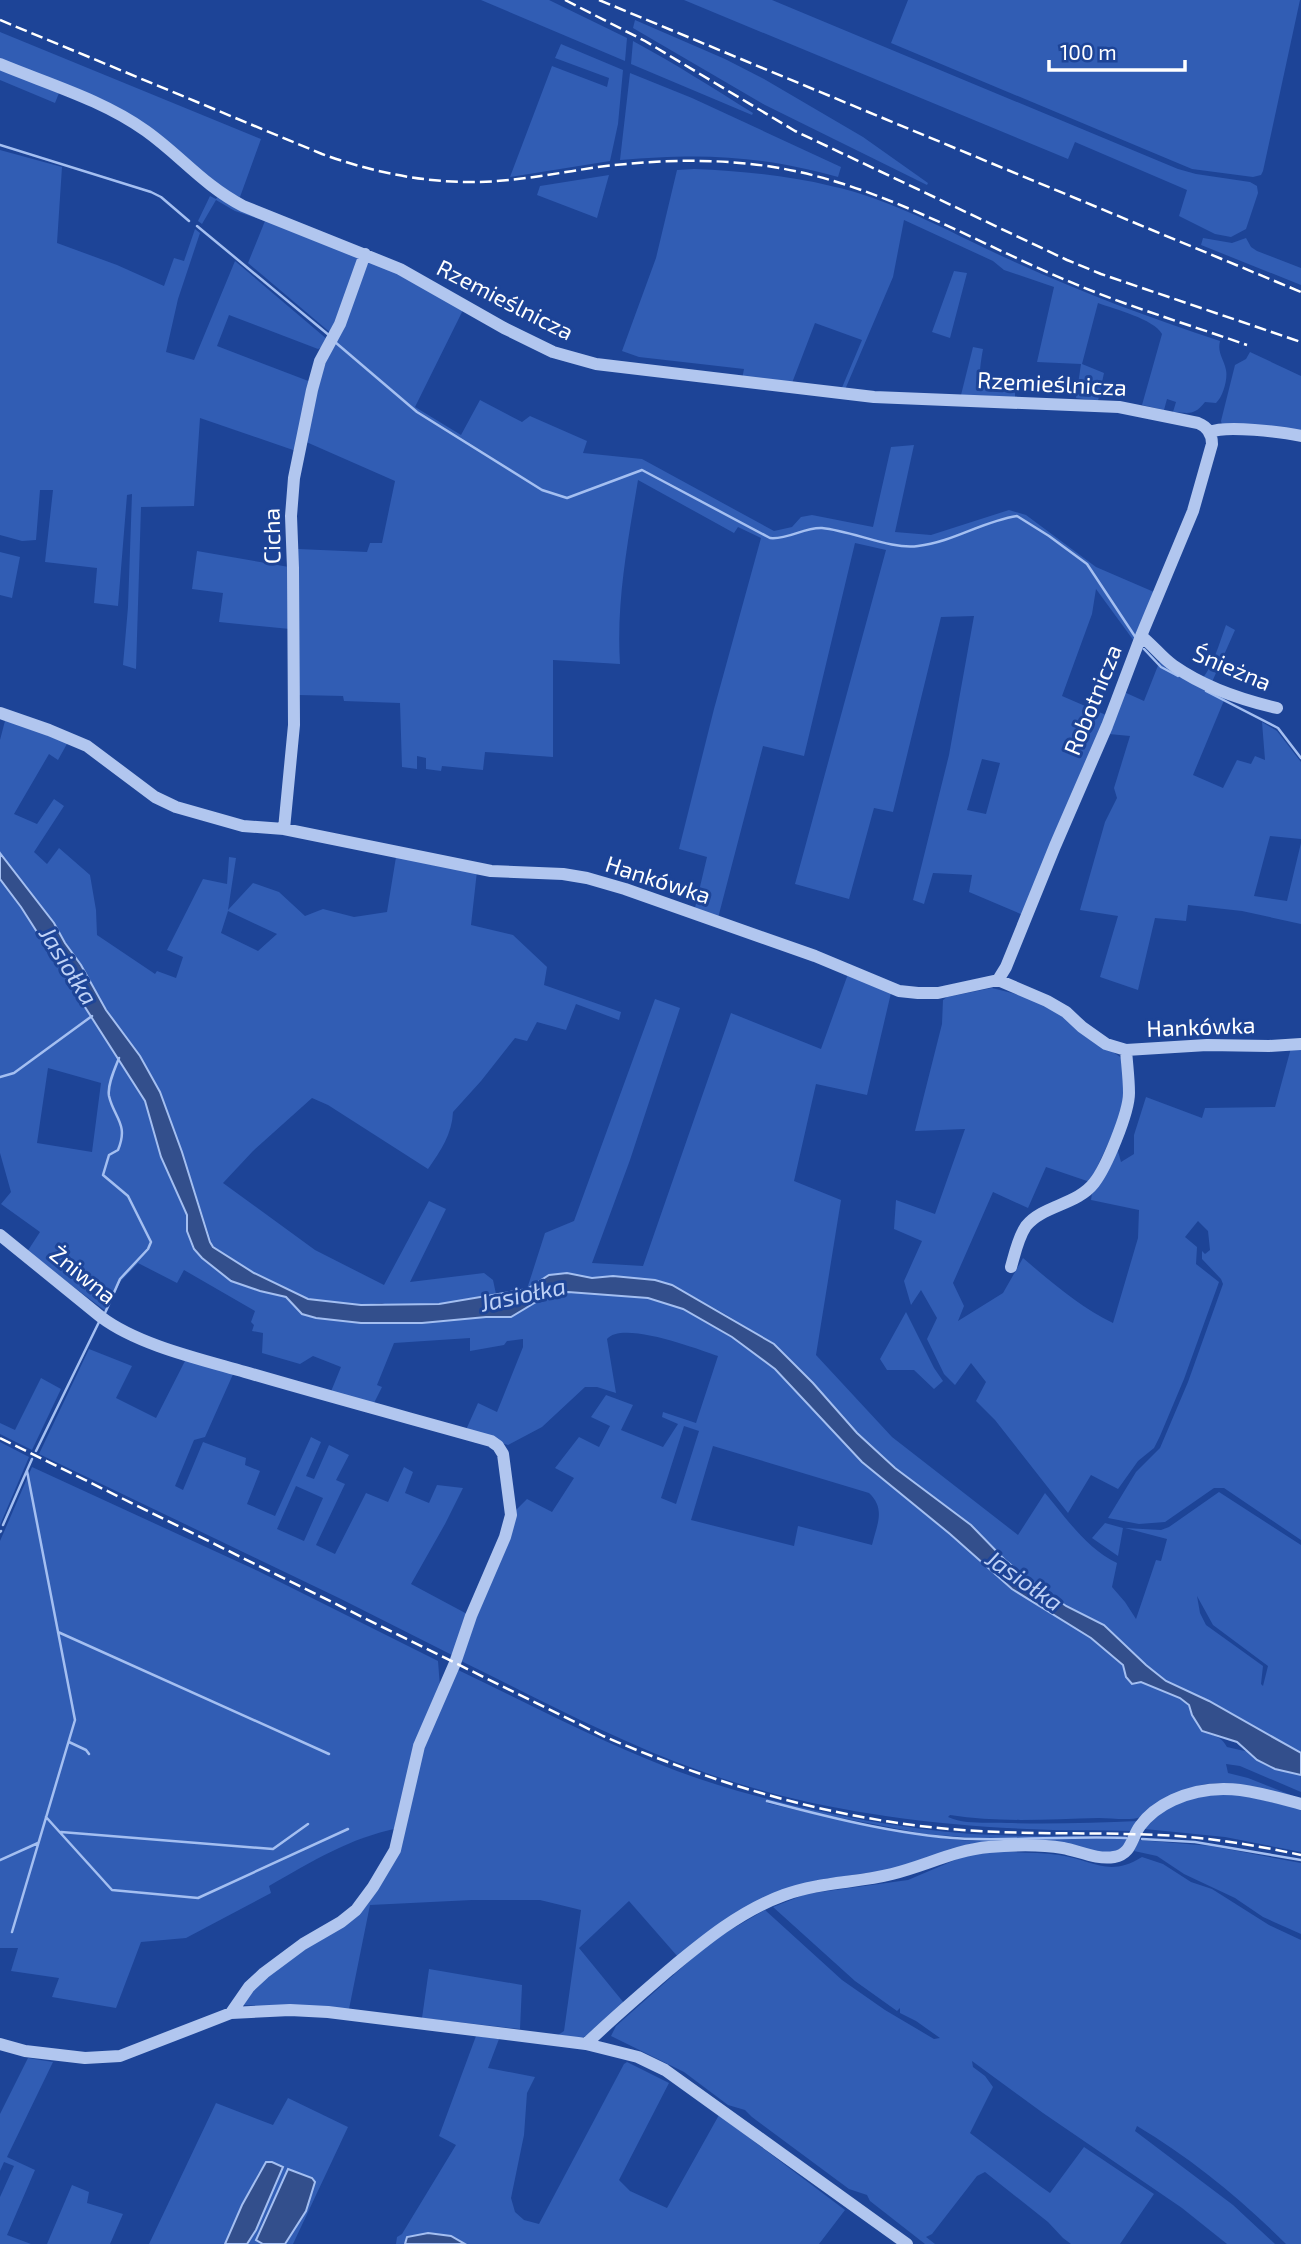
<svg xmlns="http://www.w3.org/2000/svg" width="1301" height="2244" font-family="'Exo 2',sans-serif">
	<rect width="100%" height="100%" fill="#1d4497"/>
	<path fill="#315db4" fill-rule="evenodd" d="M481,0H549L627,38L625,61Z
		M684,0H772L1178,169L1196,174L1250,182L1257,186L1258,193L1246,229L1231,237L1215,234L1179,216L1187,190L1075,142L1068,159Z
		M908,0H1300L1263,171L1261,175L1253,177L1192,169L891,43Z
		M635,20L725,59L764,79L863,137L928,183L927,185L765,105L633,28Z
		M0,32L261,139L240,197L226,192L151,131L0,59Z
		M633,41C674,63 713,88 753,113L752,115L631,64Z
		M561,44L623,70L618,124L610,161L510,177L552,66L607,87L609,78L555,58Z
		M0,68L59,93L55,103L0,80Z
		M630,73L692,98L841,167L838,177C759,155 701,153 620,160Z
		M0,150L62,167L57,243L117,265L164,286L174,258L184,261L195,229L200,233L178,299L166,352L194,360L235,261L328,340L323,347L318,349L229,315L217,346L311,382L296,451L200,418L194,506L141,507L136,669L123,665L128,607L132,494L127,495L118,606L94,603L97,568L45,562L53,490H40L36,540L22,541L0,535Z
		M694,169C740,171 786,175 831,186C896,200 956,236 1017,263C1083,293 1150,318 1220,341C1217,353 1224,359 1226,370C1228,379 1223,397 1216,403L1205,402C1194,416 1189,413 1173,412L1176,402L1167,399L1164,410L1142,405L1162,334C1154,319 1114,309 1098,303L1082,364L1104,373L1098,401L1076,398L1081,364L1037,362L1054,287L1004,270L993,261L904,220L893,277L844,392L841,390L862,340L815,323L792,383L742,379L744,369L639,357L622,351L656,258L677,170Z
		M609,175L597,218L537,195L540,186Z
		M210,196L216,199L218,196L360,258L332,334L248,263L265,221L235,211L216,200L202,224L198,221Z
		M1203,238L1232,243L1246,238L1251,247L1257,251L1301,268V285L1201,245Z
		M368,261L398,274L463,310L415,407L461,435L480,400L522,422L530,416L587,441L583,453L642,459L774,531L792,527L801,517L812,515L873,527L891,447L914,445L895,532L931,535L1009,510L1026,515L1096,567L1154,592L1134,641L1096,589L1092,614L1062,696L1106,715L1023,915L969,892L972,875L933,873L924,904L913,900L949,755L974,616L941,617L893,812L874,808L849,899L795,884L886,550L855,543L804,756L763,746L718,918L695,908L707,857L679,849L714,709L761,538L738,527L734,533L638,480C628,541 616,602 620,664L553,660V757L485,752L483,770L442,766L441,771L426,769V758L417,756V769L402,767L400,703L344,701L343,696L298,695V549L367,552L370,543H382L395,481L304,441L317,384ZM982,759L1000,763L986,814L967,810Z
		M954,271L967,273L950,338L932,332Z
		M973,347L983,349C977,383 977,391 1015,390V397L961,395Z
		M1250,352L1301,376V433L1222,425L1221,421L1235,365L1246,359Z
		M197,551L289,567L290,629L219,622L223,593L192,589Z
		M0,552L20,557L12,598L0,595Z
		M1226,625L1235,630L1212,682L1202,679C1214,664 1219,644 1226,625Z
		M1161,658L1225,698L1193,775L1223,788L1237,760L1251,764L1255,756L1265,760L1262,722L1277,731L1301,762V839L1270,836L1254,896L1287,901L1301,843V924L1242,911L1188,905L1186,921L1155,918L1138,990L1100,977L1118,916L1080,910L1105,822L1117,798L1114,788L1130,736L1109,734L1124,692L1144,701Z
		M6,717L68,742L58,760L49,754L14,814L37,824L54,799L64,806L34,852L47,864L59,848L90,875L96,910L97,935L155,974L157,971L176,978L183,957L167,950L203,879L227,884L229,857L236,858L228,910L253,883L279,892L305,916L323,909L354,917L387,912L396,857L477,871L471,925L513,935L547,967L544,985L621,1012L619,1020L576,1004L566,1030L537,1022L527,1041L515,1038L481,1081L453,1112C452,1134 441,1150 428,1169L328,1105L312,1098L253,1151L223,1183L315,1250L384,1285L429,1201L446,1209L410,1282L484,1273L493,1280L496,1294L439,1304L390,1306L382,1303L361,1305L308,1299L254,1273L213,1247L182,1152L160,1092L127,1038L106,1010L81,965L65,943L54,923L0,853V740ZM228,911L277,934L258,951L221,933Z
		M0,879L21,907L145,1101L181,1204L187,1215V1231L202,1258L231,1281L260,1291L286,1297L302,1314L316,1318L361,1323H422L486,1317H511L547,1296L568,1292L648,1298L683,1309L732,1337L775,1369L862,1462L950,1534L1012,1589L1091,1638L1123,1665L1126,1677C1142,1683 1177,1691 1188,1704C1193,1711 1194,1721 1201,1728C1209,1738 1219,1732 1227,1747L1249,1752L1257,1760L1275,1769L1301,1775V1792L1240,1766L1226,1764L1228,1773L1248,1778L1296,1797C1259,1789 1218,1773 1182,1792C1169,1799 1156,1812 1141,1817C1130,1821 1111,1818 1099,1818C1050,1819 998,1823 950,1815L948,1817C966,1825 988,1822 1007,1823C1051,1824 1095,1823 1138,1821L1133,1831C1098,1830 1062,1831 1027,1829C916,1824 802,1808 698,1770C616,1741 539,1699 461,1661L513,1513L527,1499L552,1512L574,1478L555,1468L579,1437L599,1447L610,1426L591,1417L606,1395L633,1405L621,1430L663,1447L678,1424L662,1417L663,1412L696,1423L718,1356C698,1349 622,1320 607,1339L616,1393L597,1387H585L542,1427L508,1445L465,1432L478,1403L497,1412L523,1347V1339L507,1341L504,1345L470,1351V1338L394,1343L377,1385L382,1387L373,1405L330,1394L341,1367L313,1356L300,1364L262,1353L263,1333L252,1331L254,1325L251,1322L255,1311L184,1270L177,1283L138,1263L120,1282L107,1312L27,1252L40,1232L1,1204L11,1192L0,1153ZM48,1068L101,1083L92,1152L37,1143ZM684,1426L699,1431L676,1504L661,1498ZM713,1446L869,1493C886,1509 877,1524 872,1545L798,1526L794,1546L691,1520Z
		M848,974L891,993L867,1095L816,1084L794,1181L841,1200L816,1355L892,1437L1018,1535L1045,1493C1066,1518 1087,1549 1117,1563L1112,1587L1125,1602L1136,1619L1156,1560L1161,1561L1167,1539L1125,1528L1161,1530L1169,1527L1219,1492L1301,1545V1753L1209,1701L1166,1681L1146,1665L1104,1625L1066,1606L1011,1566L982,1536L959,1515L895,1468L857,1433L813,1383L774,1344L725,1314L672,1285L655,1280L613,1276L592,1278L567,1273L549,1275L527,1289L545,1233L574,1221L655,999L680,1008L630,1160L592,1263L643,1266L731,1013L821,1049ZM1197,1596L1213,1625L1268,1666L1263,1686L1261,1684L1263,1666L1206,1625L1200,1613Z
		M992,988L1024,996L1051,1008L1123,1059L1124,1066L1123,1112L1090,1182L1046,1167L1028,1208L993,1192L953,1283L964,1306L958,1321L1003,1293L1023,1258C1051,1282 1080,1307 1113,1323L1138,1238L1139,1210L1091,1200L1093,1187L1116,1144L1121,1162L1134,1154V1135L1146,1097L1202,1118L1205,1108L1275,1107L1291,1048L1301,1047V1540L1224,1488H1214L1165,1522L1139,1524L1108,1518L1136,1472L1160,1448L1188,1382L1223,1284L1221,1279L1202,1259V1251L1205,1254L1210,1250L1208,1231L1198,1221L1185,1237L1197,1247L1196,1264L1219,1282L1184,1379L1160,1436L1154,1448L1138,1461L1118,1489L1091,1475L1068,1513L995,1420L976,1401L986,1382L971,1363L955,1385L944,1374L927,1339L937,1318L921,1290L911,1305L904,1281L922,1241L894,1229L896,1200L935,1214L965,1129L915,1131L942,1024L943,1000L947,997Z
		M906,1312L934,1368L943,1381L934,1389L914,1370H887L880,1359Z
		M89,1349L132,1366L116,1398L156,1418L186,1359L234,1372L205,1437L194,1440L175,1486L183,1490L203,1442L246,1458L245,1465L260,1471L247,1504L275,1516L311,1437L321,1442L306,1476L314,1479L329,1445L349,1455L336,1480L345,1484L316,1545L335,1554L366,1493L388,1502L404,1467L413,1472L405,1493L429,1503L437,1485L463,1488L445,1524L411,1584L469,1615L454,1656L341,1599L39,1454ZM296,1486L323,1498L304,1541L277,1529Z
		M41,1378L61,1389L32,1450L0,1434V1423L15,1430Z
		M0,1442L29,1457L0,1525Z
		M32,1467L258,1571L438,1661L440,1687L399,1828C349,1838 313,1861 269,1886L271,1893L186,1938L141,1942L116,2008L52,1997L59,1978L11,1971L18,1948H0V1541Z
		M1105,1523L1123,1528L1118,1556L1092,1538Z
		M456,1669C547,1712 641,1764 738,1791C814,1812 893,1828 972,1834C1025,1837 1078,1836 1131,1837L1121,1849L1111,1854L1048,1842L895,1869L817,1880L678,1957L629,1901L579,1948L624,2003L587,2036L580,2038L558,2035L564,2031L581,1910L540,1900H472L370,1905L349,2009L244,2005L243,2003L254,1986L339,1925L385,1872L417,1762ZM768,1801L820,1814L925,1834L976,1838L1110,1837L1128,1839H994C960,1844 923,1835 890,1829C849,1821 808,1813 767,1803Z
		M1228,1792L1301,1809V1852L1225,1837L1145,1829C1163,1802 1198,1796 1228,1792Z
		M1139,1840L1211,1846L1301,1863V1934L1263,1917L1235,1898L1184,1874L1157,1856L1134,1851Z
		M999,1851C1019,1853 1039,1852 1059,1855C1094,1860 1108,1878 1142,1857L1163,1864L1191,1882L1212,1889L1269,1925L1301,1940V2244H1286C1241,2199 1192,2159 1137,2126L1135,2131L1233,2205L1275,2244H1227L1182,2208L1043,2113L972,2061L973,2067L985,2076L993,2087L970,2133L1040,2186L1050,2193L1084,2147L1154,2194L1120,2244H1071L1063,2238L1048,2222L985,2172L977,2176L932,2234L926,2237L935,2244H925L870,2201L867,2195L849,2189L752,2117L745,2110L728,2105L684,2072L611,2036L616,2026L704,1948L720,1936L765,1910L842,1980L885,2010L934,2039L940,2038L916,2021L900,2013V2008L897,2011L855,1981L773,1907L806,1894L908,1880L962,1857Z
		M429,1969L522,1985L520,2029L422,2018Z
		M476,2036L499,2039L488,2068L535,2077L527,2093L524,2135L511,2198L515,2212L524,2220L539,2224L624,2064L627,2062L669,2083L619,2180L630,2191L667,2208L719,2115L845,2210L819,2244H396L397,2237L402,2234L456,2145L439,2136Z
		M28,2058L53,2062L7,2157L35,2170L7,2235L31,2244H0V2197L14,2166L4,2162L0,2171V2114Z
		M288,2098L348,2127L293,2244H285L306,2211L315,2182L312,2178L289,2169L263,2221L256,2240L263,2244H247L272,2193V2162H266L258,2174L225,2244H149L216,2103L273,2125Z
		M72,2185L89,2192L87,2203L123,2214L110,2244H47Z"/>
	<path fill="#334f8c" stroke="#a4bff1" stroke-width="2" d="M0,853L54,923L65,943L81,965L106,1010L140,1056L160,1092L182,1152L210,1242L213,1247L254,1273L308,1299L361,1305L439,1304L527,1289L549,1275L567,1273L592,1278L613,1276L655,1280L672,1285L774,1344L813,1383L857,1433L895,1468L971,1525L1005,1560L1021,1573L1066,1606L1104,1625L1146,1665L1166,1681L1209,1701L1301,1753V1775L1275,1769L1257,1760L1237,1742L1202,1731L1192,1715L1189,1705L1180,1698L1141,1682L1132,1684L1126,1677L1123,1665L1091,1638L1012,1589L950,1534L862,1462L775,1369L732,1337L683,1309L648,1298L568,1292L546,1296L511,1317H486L422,1323H361L316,1318L302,1314L286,1297L260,1291L231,1281L202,1258L194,1249L187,1231V1215L161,1157L145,1101L21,907L0,879Z
		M266,2162H272L283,2167L256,2230L247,2244H225L242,2205Z
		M288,2169L312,2178L315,2182L306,2211L285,2244H263L256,2240Z
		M428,2233L451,2236L465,2244H405L407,2237Z"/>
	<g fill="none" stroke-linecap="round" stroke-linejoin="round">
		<path stroke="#a4bff1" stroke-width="2.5" d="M0,145L151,192L161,197L189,221
			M197,226L330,336
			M335,342L417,412L542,490L567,498L642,470L770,538C788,540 804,527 822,528C853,531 891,550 918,546C953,542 983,521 1017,516L1049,536L1087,564L1136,638
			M1144,649L1161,667L1178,676
			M1206,691L1278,728L1301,758
			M0,1077L14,1073L92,1016
			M105,1313L120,1279L148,1249L151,1242L128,1196L103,1175L109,1155L118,1150C129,1124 114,1118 109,1096C107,1085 115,1068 119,1058
			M36,1451L99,1322
			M3,1525L32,1459
			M0,1532L1,1531
			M58,1632L329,1754
			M69,1742L86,1750L89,1754
			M767,1801C831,1818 911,1838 976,1839C1026,1840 1076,1836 1126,1838
			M46,1817L112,1890L198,1898L348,1829
			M61,1832L273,1849L308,1824
			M1142,1839L1195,1842L1301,1860
			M0,1860L38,1843
			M12,1932L75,1720L27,1471"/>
		<path stroke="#b1c6ef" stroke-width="12" d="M0,64C48,84 103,100 146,131C181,156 203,185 243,206L400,269L504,328L553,352L596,364L874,397L1119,407L1198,423C1208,427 1212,434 1212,444L1193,511L1141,636L1107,726L1055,846L1006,967L998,980
			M1210,432C1226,425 1282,432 1301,436
			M1141,636C1153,645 1162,658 1174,666C1204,687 1242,700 1277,708
			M0,713L49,730L87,746L155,797L176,807L243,826L284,829L491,871L563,874L587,878L625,889L815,956L899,991L918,993H938L998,980L1047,1001L1066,1012L1082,1027L1106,1044L1126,1050L1207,1045L1269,1046L1301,1044
			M284,829L294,725L293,568L291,516L294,478L312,390L320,361L340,324L365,254
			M0,1235L101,1317C138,1345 200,1359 245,1372C327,1396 409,1418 491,1441L498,1446L503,1454L511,1515L505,1537L471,1616L455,1663L419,1746L395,1850L373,1887L356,1910L341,1922L303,1944L264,1973L249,1987L231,2013
			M1011,1267C1015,1253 1018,1238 1026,1226C1043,1205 1077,1205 1094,1183C1106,1168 1129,1113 1129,1093C1129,1079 1127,1064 1126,1050
			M0,2044L25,2051L85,2058L120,2056L231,2013L290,2010L328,2012L586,2044L638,2057L665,2070L907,2244
			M586,2044C613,2018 641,1994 669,1970C704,1941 740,1911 784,1895C819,1882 856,1883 892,1874C925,1866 955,1850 989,1847C1013,1845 1038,1844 1063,1848C1079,1851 1097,1860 1114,1857C1132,1854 1131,1838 1140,1826C1148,1815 1160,1806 1173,1800C1218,1779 1256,1792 1301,1804"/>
		<path stroke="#fff" stroke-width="2.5" stroke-dasharray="12 5" stroke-linecap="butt" d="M565,0L645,41L795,131L1067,260L1101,274L1301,342
			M599,0L1301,292
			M0,20L322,154C372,172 424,183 478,182C518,181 558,173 598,167C654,160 711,158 767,166C876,182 968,239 1068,281C1126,306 1187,324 1247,345
			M0,1438L603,1736C717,1785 838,1821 962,1830C1028,1835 1093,1832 1159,1835C1207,1837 1254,1845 1301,1855"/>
	</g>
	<g text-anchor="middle" stroke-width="6" stroke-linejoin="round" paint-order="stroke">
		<g font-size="23" fill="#fff" stroke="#1d4497">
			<text transform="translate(505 300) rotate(27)" y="8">Rzemieślnicza</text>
			<text transform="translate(1052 384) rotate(3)" y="8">Rzemieślnicza</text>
			<text transform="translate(272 536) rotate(-91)" y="8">Cicha</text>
			<text transform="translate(1232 668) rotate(23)" y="8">Śnieżna</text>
			<text transform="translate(1093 700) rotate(-68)" y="8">Robotnicza</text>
			<text transform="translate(658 880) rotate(18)" y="8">Hankówka</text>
			<text transform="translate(1201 1027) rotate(-2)" y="8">Hankówka</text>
			<text transform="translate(83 1275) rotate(39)" y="8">Żniwna</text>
		</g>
		<g font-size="24" font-style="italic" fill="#bed1f6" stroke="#1d4497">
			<text transform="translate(68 966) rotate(58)" y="8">Jasiołka</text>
			<text transform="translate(523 1295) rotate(-12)" y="8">Jasiołka</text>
			<text transform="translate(1024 1581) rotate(35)" y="8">Jasiołka</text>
		</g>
	</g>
	<path d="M1049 60v10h136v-10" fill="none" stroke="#ffffff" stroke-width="3.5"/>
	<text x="1060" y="60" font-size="21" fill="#ffffff" stroke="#1d4497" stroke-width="5" paint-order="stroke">100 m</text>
</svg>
